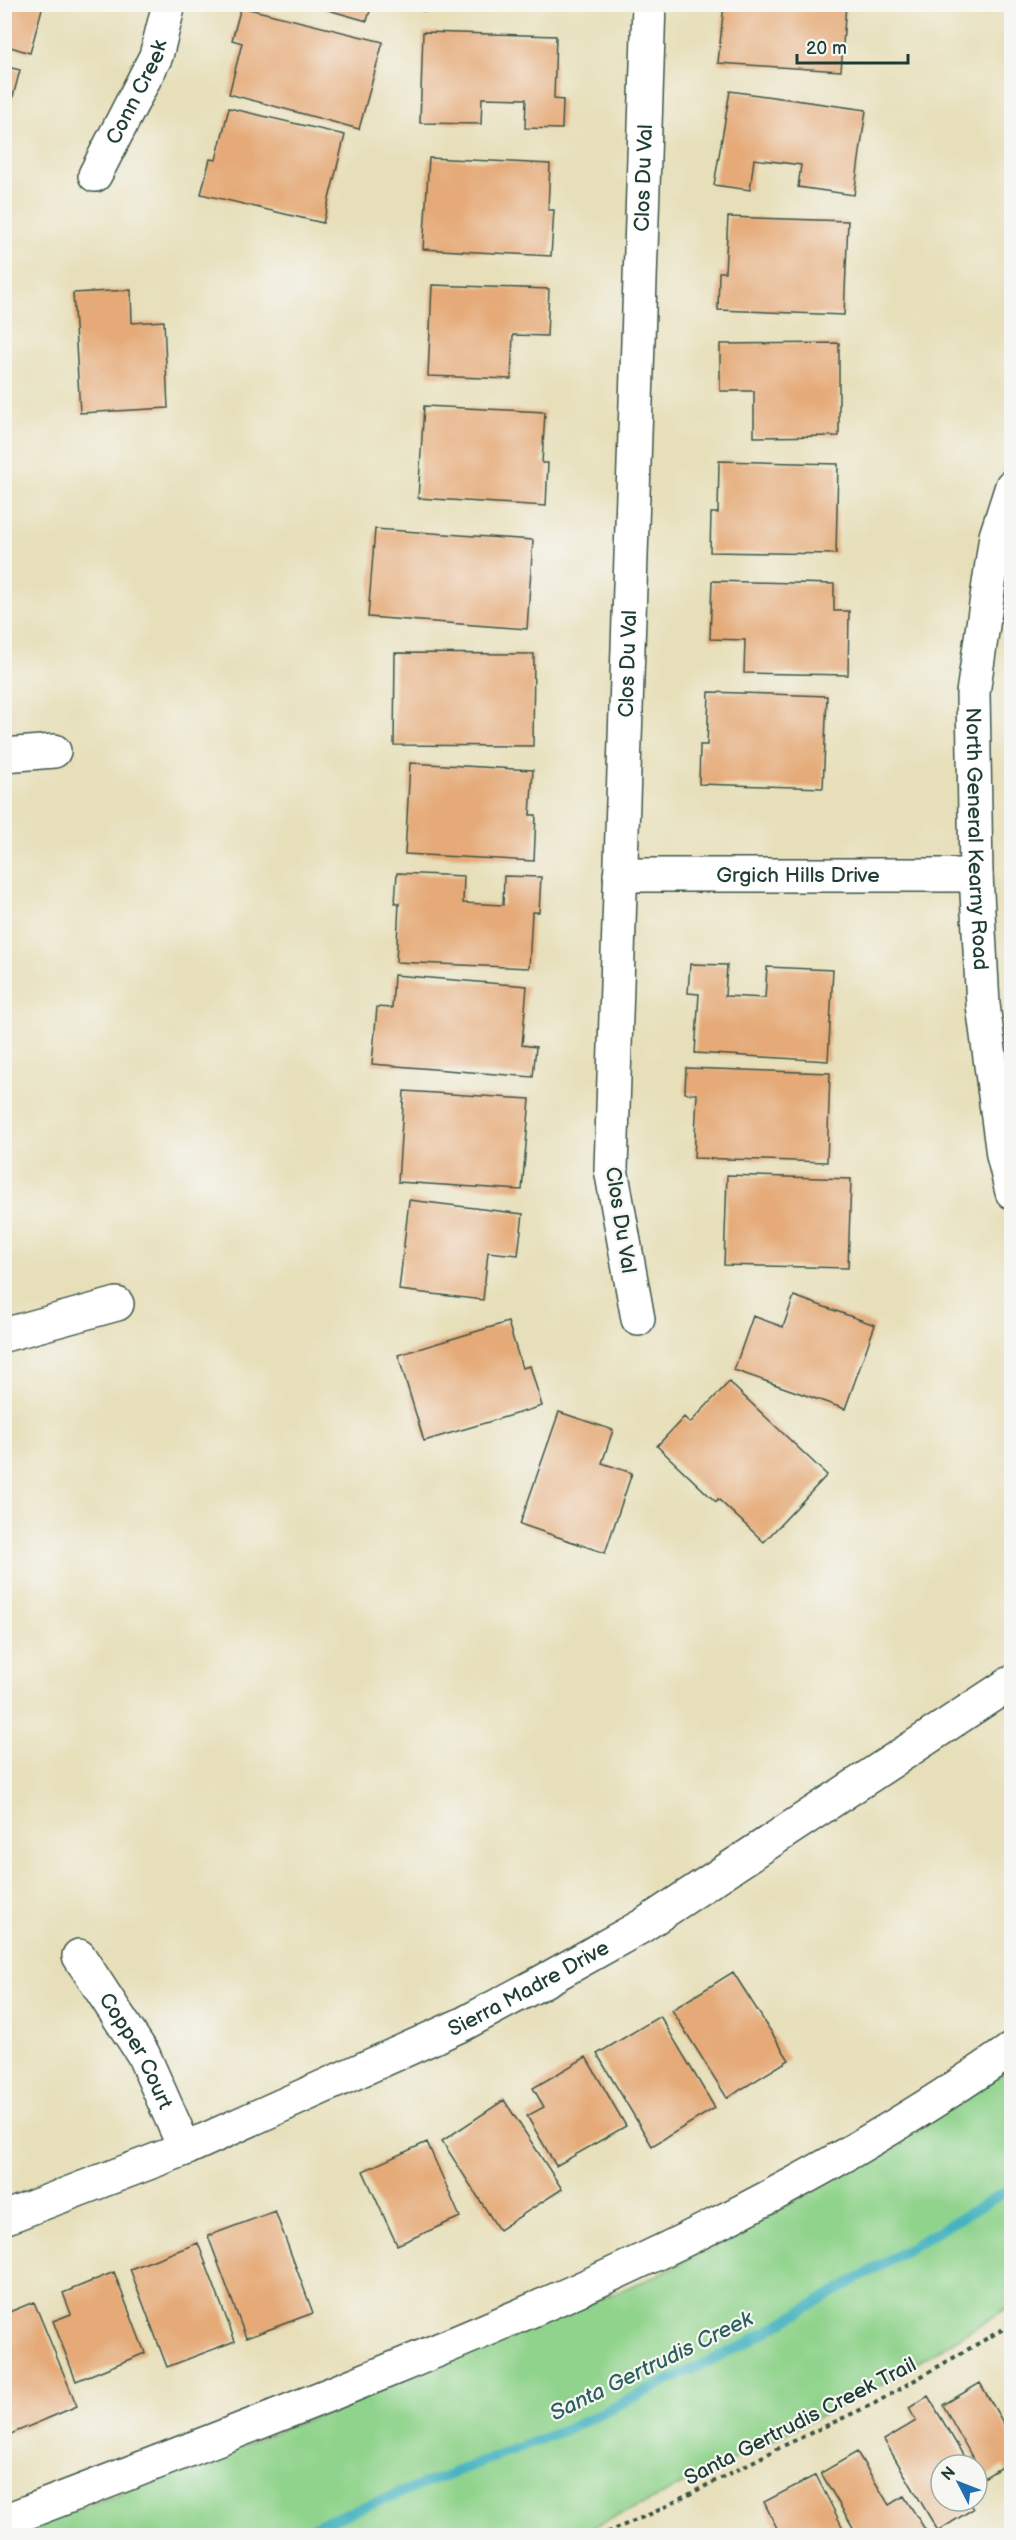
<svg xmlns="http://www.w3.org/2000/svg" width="1016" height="2540" font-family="'Balsamiq Sans',sans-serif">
	<rect width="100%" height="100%" fill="#f6f6f2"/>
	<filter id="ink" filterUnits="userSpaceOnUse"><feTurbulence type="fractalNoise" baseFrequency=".0167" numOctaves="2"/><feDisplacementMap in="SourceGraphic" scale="12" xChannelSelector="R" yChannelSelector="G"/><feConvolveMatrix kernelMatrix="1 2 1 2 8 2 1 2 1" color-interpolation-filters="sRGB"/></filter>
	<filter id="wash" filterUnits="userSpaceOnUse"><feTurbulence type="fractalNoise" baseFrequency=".008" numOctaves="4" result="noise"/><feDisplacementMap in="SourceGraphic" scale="24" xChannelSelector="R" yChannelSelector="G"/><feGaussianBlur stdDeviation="1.35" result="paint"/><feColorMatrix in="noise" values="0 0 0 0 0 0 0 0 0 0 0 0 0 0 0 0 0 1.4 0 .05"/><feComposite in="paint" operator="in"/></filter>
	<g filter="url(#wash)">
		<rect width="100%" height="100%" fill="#e7dfb9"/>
		<path fill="#90d38c" stroke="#588860" stroke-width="1.5" d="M1011,2068V2306L867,2393L648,2502L573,2536H8L225,2453L656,2276L774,2213Z"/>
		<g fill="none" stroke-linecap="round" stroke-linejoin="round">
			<path stroke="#44b2c0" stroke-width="10" d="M288,2536L570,2428L747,2343L1012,2188"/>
		</g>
		<g id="blocks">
			<path fill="#e5aa78" d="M307,4H372L367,21Z
				M422,4H528V6L422,11Z
				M724,4H846L841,71L718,63Z
				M4,5H43L30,53L4,45Z
				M241,7L383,42L359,129L229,94L242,43L232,40Z
				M423,32L556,36L554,99L563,100L562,129L525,128L526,99L482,98L481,124L420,123Z
				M4,66L20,70L9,112L4,111Z
				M730,91L866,110L854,195L798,187L801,165L754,159L750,190L714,185Z
				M229,108L345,135L323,223L201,194L210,159L216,160Z
				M429,158L550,164L548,210H554L551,256L423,249Z
				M728,217L848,221L844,315L718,310L719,272H725Z
				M432,285L549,289L547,336L513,335L511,379L428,376Z
				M131,290L132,323L164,321L168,408L80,413L73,293Z
				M839,343V436L754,437V391H720V344Z
				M424,406L545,412L542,463H548L546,506L418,498Z
				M719,461L838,464L836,554L710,552L711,513H718Z
				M375,529L533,540L527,629L368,617Z
				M712,581L834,584V611H849L848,675L744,673L745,640L710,639Z
				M395,653L534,654L533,746L394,745Z
				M709,692L827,696L823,788L699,784L700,745H707Z
				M410,763L533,770L530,815H536L534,861L405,854Z
				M397,873L464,876L463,903L503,905L504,876L541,877L539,912H532L529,968L396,962L399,903H395Z
				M690,964L727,965L725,996L765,998L767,967L833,970L828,1061L695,1053L699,994L688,993Z
				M394,975L527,986L522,1045L536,1047L533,1077L372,1064L377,1007L392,1008Z
				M686,1068L830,1073L827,1162L694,1158L697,1094L685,1093Z
				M404,1091L530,1099L522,1190L398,1182Z
				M727,1175L851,1179L848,1268L724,1265Z
				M409,1200L523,1214L518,1255L488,1252L483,1300L399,1290Z
				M794,1296L875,1325L845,1409L734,1370L753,1316L783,1327Z
				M508,1322L522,1368L530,1366L542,1406L424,1441L398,1355Z
				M729,1382L827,1475L764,1542L718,1499L716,1502L657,1446L684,1417L690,1423Z
				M559,1412L613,1430L602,1463L632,1473L605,1553L520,1524Z
				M733,1972L789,2060L727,2098L672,2010Z
				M660,2016L715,2108L652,2146L597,2054Z
				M586,2057L626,2126L556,2166L527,2116L544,2107L533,2088Z
				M504,2100L562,2189L499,2230L442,2141Z
				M427,2142L460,2217L397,2245L363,2171Z
				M275,2211L313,2313L246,2338L208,2236Z
				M198,2243L235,2341L167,2367L130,2269Z
				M114,2272L145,2353L76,2381L53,2321L71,2314L63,2293Z
				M34,2302L77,2406L11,2434L4,2418V2314Z
				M980,2383L1012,2438V2480L1003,2466L984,2478L943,2405Z
				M928,2396L969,2465H941V2501H968L973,2509L938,2531L884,2440L916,2421L909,2408Z
				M857,2452L889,2505L904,2496L928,2534L858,2536L821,2473Z
				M816,2475L847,2536H781L764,2502Z"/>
		</g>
	</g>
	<g filter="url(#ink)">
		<use href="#blocks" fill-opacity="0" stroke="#3d5548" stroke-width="1.5"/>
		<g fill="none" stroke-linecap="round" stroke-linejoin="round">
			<defs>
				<g id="minor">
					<path id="s1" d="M95,175L156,56L169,4"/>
					<path id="s2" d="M1012,486L996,536L973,693L976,875L983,1005L1003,1155L1012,1192"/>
					<path d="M4,755L54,751"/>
					<path id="s3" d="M620,875H976"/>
					<path id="s4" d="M638,1319L611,1169L649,4"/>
					<path d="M4,1335L117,1304"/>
					<path id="s5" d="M79,1956L143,2054L185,2149"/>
					<path id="s6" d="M4,2218L185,2149L463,2024L542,1982L642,1926L1012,1682"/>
					<path d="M4,2521C130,2473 256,2425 380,2374C600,2285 818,2186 1012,2049"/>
				</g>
			</defs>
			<use href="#minor" stroke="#3d5548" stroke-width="36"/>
			<path stroke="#3d5548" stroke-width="4" stroke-dasharray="4.5 4.5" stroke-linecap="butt" d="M598,2536L653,2513L783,2446L875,2403L1012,2324"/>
			<use href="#minor" stroke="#fff" stroke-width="33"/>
		</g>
	</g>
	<g text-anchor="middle" stroke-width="4.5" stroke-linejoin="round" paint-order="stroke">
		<g font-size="21" fill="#1f3d34" stroke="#f6f6f2">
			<text dy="7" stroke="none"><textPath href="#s1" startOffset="93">Conn Creek</textPath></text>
			<text dy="7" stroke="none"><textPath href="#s4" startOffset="1144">Clos Du Val</textPath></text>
			<text dy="7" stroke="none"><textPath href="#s4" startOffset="658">Clos Du Val</textPath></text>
			<text dy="7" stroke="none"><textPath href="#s2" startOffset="357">North General Kearny Road</textPath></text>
			<text dy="7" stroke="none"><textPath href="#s3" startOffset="178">Grgich Hills Drive</textPath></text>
			<text transform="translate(621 1220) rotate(81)" y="7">Clos Du Val</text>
			<text dy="7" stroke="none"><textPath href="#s6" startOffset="573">Sierra Madre Drive</textPath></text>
			<text dy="7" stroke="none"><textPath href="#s5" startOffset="111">Copper Court</textPath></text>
			<text transform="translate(800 2421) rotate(-27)" y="7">Santa Gertrudis Creek Trail</text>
		</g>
		<g font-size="22" font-style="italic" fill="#2a605e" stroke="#f6f6f2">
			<text transform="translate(651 2365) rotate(-26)" y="8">Santa Gertrudis Creek</text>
		</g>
	</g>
	<rect width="1016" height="2540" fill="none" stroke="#f6f6f2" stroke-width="24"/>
	<g transform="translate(959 2483) rotate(312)"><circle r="28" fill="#f6f6f2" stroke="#a0aca6" stroke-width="1.5"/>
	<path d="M0-4.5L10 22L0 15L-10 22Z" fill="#1f6fb2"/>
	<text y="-9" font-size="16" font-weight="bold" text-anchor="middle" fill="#1f3d34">N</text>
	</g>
	<path d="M797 54v9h111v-9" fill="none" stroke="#1f3d34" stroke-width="3"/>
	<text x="806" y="54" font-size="18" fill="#1f3d34" stroke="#f6f6f2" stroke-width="4.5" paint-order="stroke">20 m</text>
</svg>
